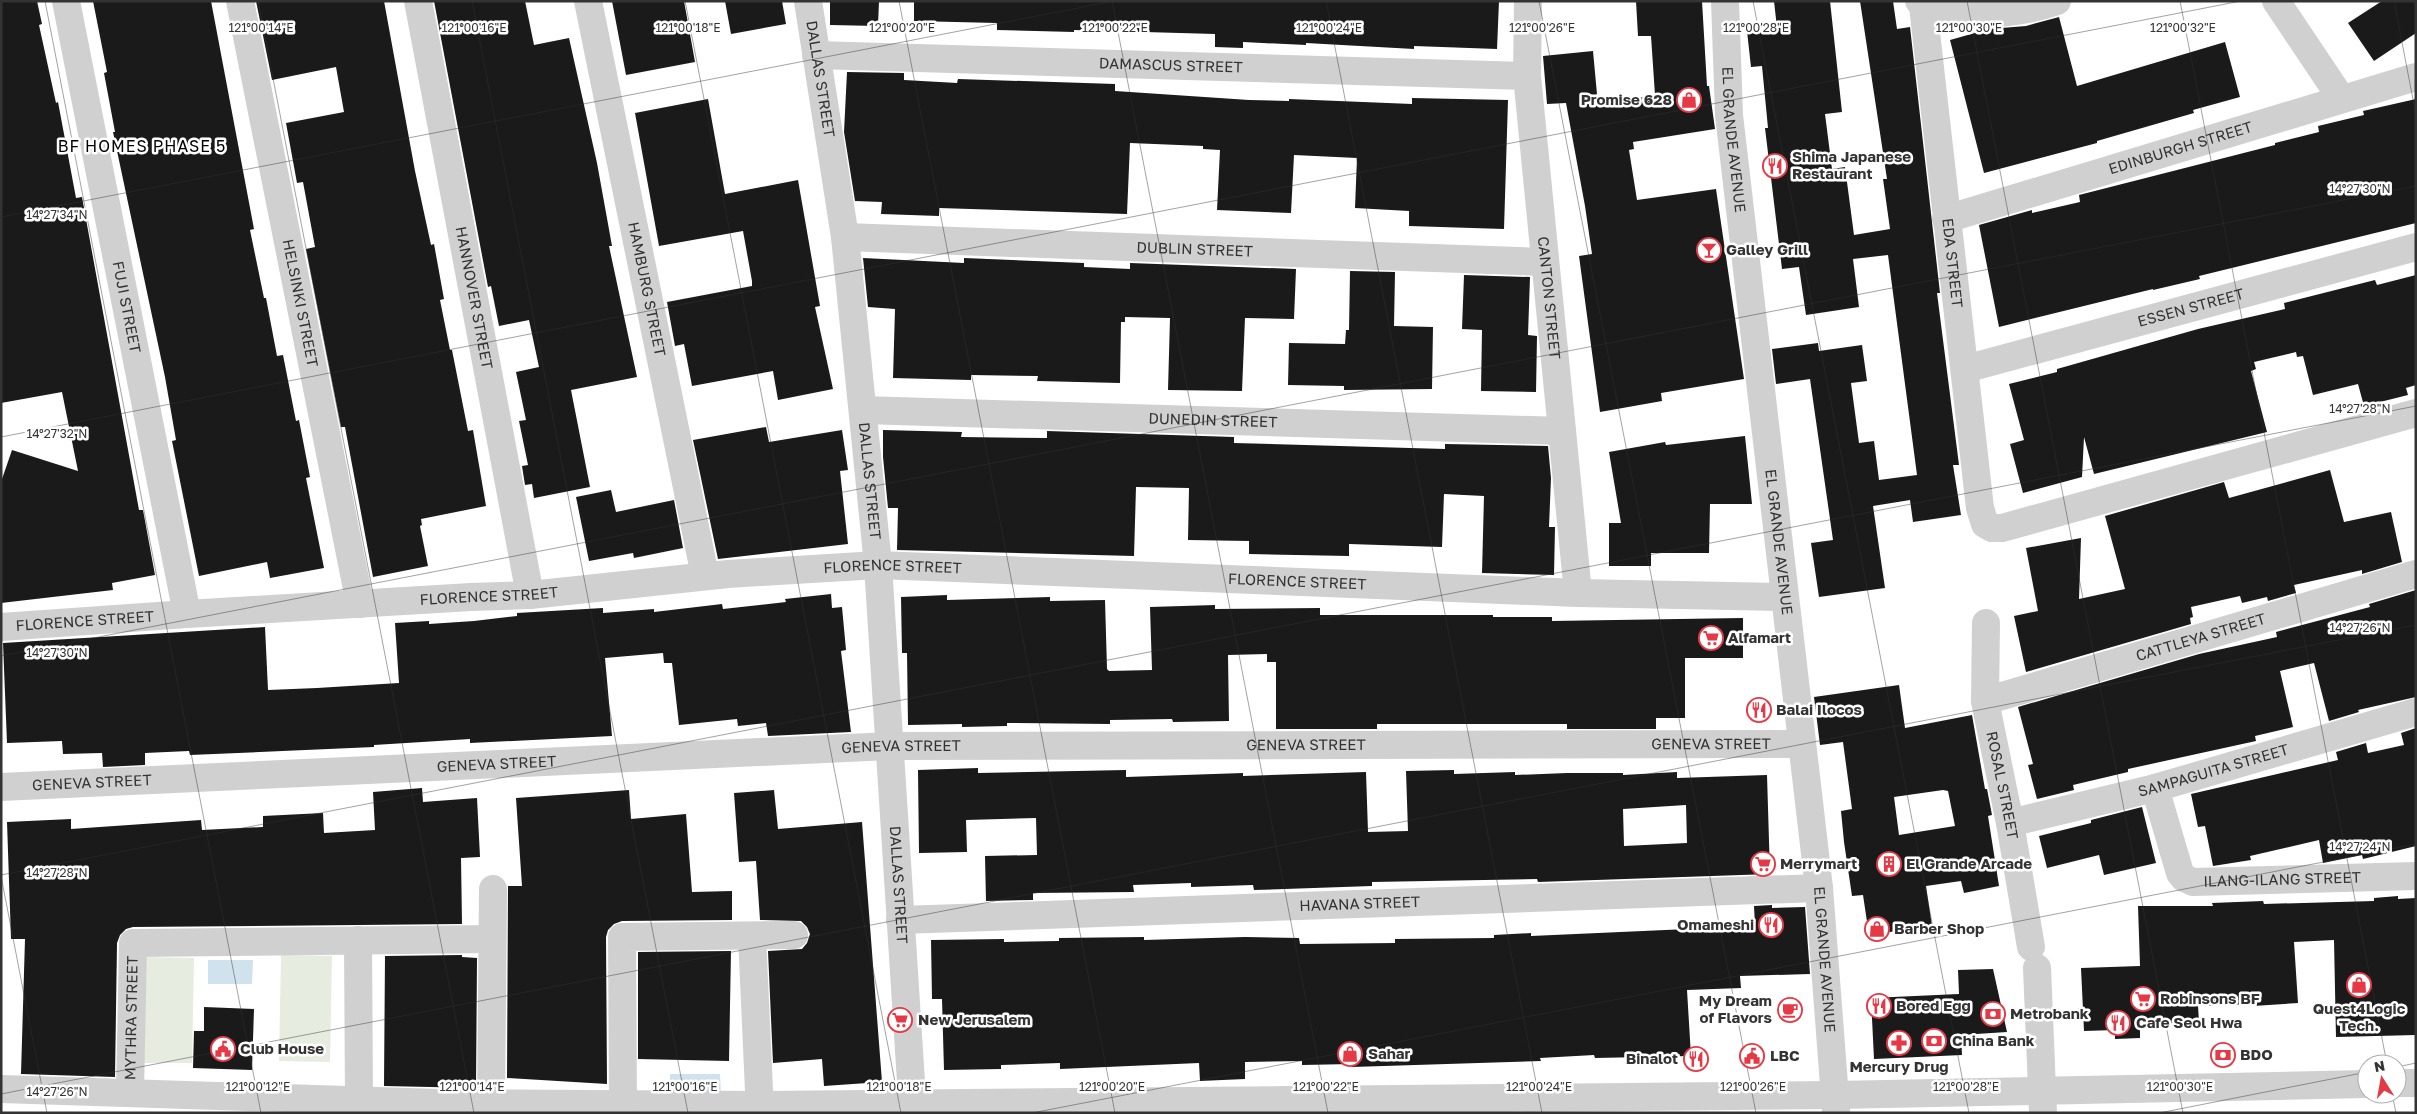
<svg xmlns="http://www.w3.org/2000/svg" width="2417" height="1114" font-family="'Golos Text',sans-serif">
	<rect width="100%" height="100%" fill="#fff"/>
	<path fill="#e6ecdf" d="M281,955L332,956L330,1062L279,1061Z
		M144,957L194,958L192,1063H141Z"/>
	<path fill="#cfe2ee" d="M208,960H253L252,984H208Z
		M670,1074H720L721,1096L670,1095Z"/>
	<path fill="#1a1a1a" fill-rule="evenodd" d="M1,1H37L42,24L39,25L56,103L58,102L76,198L82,197L139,510H143L155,575L112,583L113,590L1,603V482L12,450L78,471L62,392L1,403Z
		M93,1H211L254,229L250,230L264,298H266L277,356L283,355L296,421L299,420L310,477L306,478L324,568L270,578L267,562L199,576L172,441L176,440L165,377L113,132H115L104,73L107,72Z
		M256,1H384L415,171L431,245L434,244L444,299L440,300L450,350H452L468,431L473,430L486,506L421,519L422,525L420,526L428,566L373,577L345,427H341L306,249L315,247L303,182L297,183L286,123L344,112L336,67L272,80Z
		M434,1H525L534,45L569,38L597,163L612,246H609L637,377L571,390L590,487L534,498L532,484L525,485L522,466L528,465L519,421L526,420L516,372L539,367L529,320L499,326L491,286L488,287Z
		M612,1H684L695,62L626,75Z
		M725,1H782L786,24L731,34Z
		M830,1H879L878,26L830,25Z
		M914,1H1499L1497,49L1414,46V49L1306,43V45L1243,42V48L1215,47V34L1074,30V32L997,30V23L914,21Z
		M1636,1H1702L1707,86H1709L1715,129L1633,142L1634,149L1629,150L1637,200L1716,189L1744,379L1661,393L1662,401L1600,412L1579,256L1592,254L1585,206L1566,103L1547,104L1543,56L1593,51L1598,105L1655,95L1651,36H1638Z
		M1774,1H1830L1842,112L1825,114L1832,169L1845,167L1854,235L1890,229L1883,179H1887L1860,1H1893L1897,29L1910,27L1940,293H1937L1959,465H1953L1961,515L1913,522L1910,500L1873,506L1885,588L1819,597L1811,543L1833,540L1810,379L1776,384L1772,349L1818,343L1819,351L1862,345L1867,381L1851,383L1859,443L1874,441L1879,480L1917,475L1888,255L1853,259L1859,307L1806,315L1799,267L1782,269L1765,128H1768L1762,66L1751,67L1747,31L1777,28Z
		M2382,1H2416V33L2374,61L2348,23Z
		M2059,17L2077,86L2225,42L2240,97L2193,110L2194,113L2097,141V143L1984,173L1950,40L1989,29L2026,26Z
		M847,72L904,73V80L957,83L958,79L1115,84V91L1249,100L1289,101V99L1412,104V98L1508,100L1504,229L1409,226V211L1355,208L1357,158L1294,155L1291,213L1217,210L1220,150L1203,149V146L1130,143L1127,214L939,208V216L881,214L882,202L855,201L844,132Z
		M708,99L725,194L798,180L820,306L815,307L833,389L778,400L773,371L692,386L684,344L675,346L667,302L752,286V281L743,231L659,246L635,113Z
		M2416,99V223L2199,276L2200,279L2153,290V289L1999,327L1979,225L2032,210V213L2080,202L2079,195L2275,145V143L2319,132L2318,126L2364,115L2363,111Z
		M863,258L964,263V258L1084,263V267L1130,269V263L1296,269L1294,319L1245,318L1242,391L1168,390L1170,318L1125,317V322H1121L1120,383L1037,381L1038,376L971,375V380L893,378L895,309L868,307Z
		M1350,271L1395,272L1394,326L1433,327L1432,389L1344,390V386L1288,385L1289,343L1345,344L1346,330H1349Z
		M1464,275L1530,277L1528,335L1537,336L1536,392L1481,391L1482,330L1462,329Z
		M2416,275V385L2406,388L2408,395L2364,406L2358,384L2313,395L2303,356L2297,357L2296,352L2254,362L2256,369L2251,371L2267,432L2094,474L2084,437L2082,477L2023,493L2010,444L2024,440L2009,384L2057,372V369L2198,329L2285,309L2284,303L2375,280L2377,285Z
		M766,427L769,442L842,430L848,470L840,471L848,544L718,559L693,440Z
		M883,430L962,432L961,437L1047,438V431L1234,437V443L1445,449V444L1548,446L1551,478L1549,527H1555L1554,575L1482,573L1484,496L1444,494L1442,547L1349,544V556L1249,554V541L1188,540L1189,488L1136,487L1134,556L897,550L898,508H888L883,457Z
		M1745,436L1752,504H1710L1709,553H1651V566H1609V523H1621L1609,452L1665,442L1666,445Z
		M2330,470L2344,522L2391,512L2402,562L2362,574V570L2294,585L2296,593L2268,601L2267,597L2242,603L2240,596L2191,607L2193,617L2190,618L2191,624L2026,672L2014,616L2038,611L2026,548L2081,538L2079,599L2125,589L2105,516L2224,482L2229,498Z
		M611,490L616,512L674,500L683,548L634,558L633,553L589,561L576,497Z
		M2416,590V697L2358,710L2359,712L2329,721L2314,663L2280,671L2293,727L2255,736L2256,741L2128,769V772L2073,785L2074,790L2037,799L2028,765L2033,764L2018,707L2199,654L2277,637L2276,632L2370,607L2369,604Z
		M831,594L832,608L842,607L846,650L841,651L851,732L768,736L766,723L738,726L737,719L679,725L672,663H664L663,653L605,658L612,736L470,743V739L374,745V747L190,755L189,751L145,753V765L103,767L102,753L63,754L62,741L7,743L3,643L265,627L268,690L317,688L399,683L395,623L429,621V624L474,621L517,616V613L603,608V613L654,609V612L722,604L723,609L786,602L785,599Z
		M947,595V600L1050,597V601L1105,600L1107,669L1109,671L1152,670L1150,607L1215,605V609L1320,608V615H1493V617H1552V621L1743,618V658H1685V718H1656V729H1567V724H1377V729H1276V662H1267V654L1228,655L1229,721L1173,722L1172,719L1110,720V724L1007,723V726L962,727V724L908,725L907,653H902L901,597Z
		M1899,685L1905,728L1972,715L1985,789H1987L1992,815L1988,816L1999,886L1964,893L1961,881L1926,886L1932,926L1869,935L1863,895L1852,896L1844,842L1841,811L1852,809L1843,742L1820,745L1814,697ZM1943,790L1948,791L1955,826L1899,835L1894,797Z
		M2416,728V846L2363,859L2362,855L2323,863L2319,840L2250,856L2251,860L2213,866L2205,826L2198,827L2191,794L2338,760L2336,752L2366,743L2368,753L2404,745L2401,733Z
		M978,768V773L1126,770V777L1243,773V776L1366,772L1368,832L1408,831L1406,771L1454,770V774L1515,772V775L1567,773H1623V775L1677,772V778L1767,775L1770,874L1538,882L1537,879L1372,882V886L1254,890L1253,885L1191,887V883L1133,885L1134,892L1033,893V900L986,901L985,856L1037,855L1036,818L966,820L967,852L919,853L918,770ZM1686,805L1687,843L1624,846L1623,809Z
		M422,788L423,802L477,798L480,857L461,858L462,924L133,927L126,929L120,935L117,943L115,1077L21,1074L25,939H11L7,822L71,819V829L201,820L202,830L263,827V816L323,813L324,833L375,830L373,792Z
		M629,790L631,819L686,814L692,892L732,891V920L622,921L614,924L608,930L606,937L607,1084L507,1078L508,886H522L516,798Z
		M774,790L778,829L862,822L882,1082L824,1086L822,1059L773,1063L768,951L802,949L807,943L810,934L807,927L801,921L760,920L756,861L739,862L734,793Z
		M2142,807L2156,863L2104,875L2099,855L2047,868L2039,836L2091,823V820Z
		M2398,896V899L2416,898V1035L2336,1037L2334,940L2294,942L2298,1003L2253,1006V1004L2198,1006L2199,1022L2140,1024V1038L2115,1039V1030L2084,1031L2081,968L2140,966L2138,906H2213L2212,903L2263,901L2264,904L2374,901V898Z
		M1772,905V908L1805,907L1810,974L1740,976L1741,988L1687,990L1691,1056L1595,1058L1594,1055L1540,1058L1541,1061L1352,1067V1064L1302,1065V1061L1245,1062V1079L1200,1081L1199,1063L1060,1069V1063L1001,1065V1069L944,1070L942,999H932L931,940L1004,939V942L1059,941V938L1144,937V940L1245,937L1299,938L1300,944L1395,943V939L1494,938V935L1531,933V936L1755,926L1754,906Z
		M731,951L729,1061L638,1059V952Z
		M462,955V957L477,958L476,1088L384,1086L385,956Z
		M1993,969L2007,1032L1961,1035L1962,1055L1874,1059L1871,998L1959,994L1958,970Z
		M204,1007L254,1009L252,1070L193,1068L194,1031H204Z"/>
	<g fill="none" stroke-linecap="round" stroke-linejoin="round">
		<g stroke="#d0d0d0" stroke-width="28">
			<path id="s1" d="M66,1L187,614"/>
			<path id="s2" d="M240,1L360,604"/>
			<path id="s3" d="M418,1L530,595"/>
			<path id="s4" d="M588,1L705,576"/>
			<path id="s5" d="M808,1L845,237L878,565L913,1113"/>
			<path id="s6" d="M1528,1L1527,76L1578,593"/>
			<path id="s7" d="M1725,1L1729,115L1819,888L1836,1111"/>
			<path id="s8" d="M1919,1L1923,6L1980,508L1985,524L1992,528H2002L2416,413"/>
			<path d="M2276,1L2341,98"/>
			<path d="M1923,6C1969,17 2012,17 2057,1"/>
			<path id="s9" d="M816,55L1527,76"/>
			<path id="s10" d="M1946,219L2416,77"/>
			<path id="s11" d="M845,237L1545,262"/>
			<path id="s12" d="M1965,369L2416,247"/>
			<path id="s13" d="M863,410L1562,431"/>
			<path id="s14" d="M1986,623L1985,701L2010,823L2031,947"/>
			<path id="s15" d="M1,627L187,614L471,597L530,595L728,574L878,565L1578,593L1785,597"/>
			<path id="s16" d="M1985,701L2416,574"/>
			<path id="s17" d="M1,787L890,746L1802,744"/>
			<path id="s18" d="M2155,788L2180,873L2184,878L2193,882L2416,876"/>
			<path id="s19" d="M2010,823L2155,788L2416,712"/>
			<path id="s20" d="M900,920L1819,888"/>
			<path d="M752,936L760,1113"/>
			<path d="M358,940L359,1100"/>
			<path d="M2037,968L2043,1113"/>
			<path d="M2397,1083H2416"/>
			<path d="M1,1089L438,1103L760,1105L1835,1095L2367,1084"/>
			<path id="s21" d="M130,1093L133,943L492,939"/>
			<path d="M491,1104L493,889"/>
			<path d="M623,1105L622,937L794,935"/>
		</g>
	</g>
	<path fill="none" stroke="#333" stroke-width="1" stroke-opacity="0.45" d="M45,1L261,1113M258,1L474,1113M472,1L688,1113M685,1L901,1113M899,1L1115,1113M1112,1L1328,1113M1326,1L1542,1113M1539,1L1756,1113M1753,1L1969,1113M1967,1L2183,1113M2180,1L2387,1064M2394,1L2416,115M1,217L1114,1M1,437L2241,1M1,656L2416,186M1,875L2416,406M1,876L47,1113M2397,1067L2416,1063M1,1094L2416,625M2392,1094L2396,1113M1032,1113L2416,844M2159,1113L2367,1072"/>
	<defs>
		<symbol id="shop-ring" viewBox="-11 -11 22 22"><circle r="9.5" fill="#fff" stroke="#e63946" stroke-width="1.5"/><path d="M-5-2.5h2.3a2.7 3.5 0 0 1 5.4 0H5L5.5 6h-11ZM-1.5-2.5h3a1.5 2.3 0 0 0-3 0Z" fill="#e63946"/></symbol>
		<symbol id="restaurant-ring" viewBox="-11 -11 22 22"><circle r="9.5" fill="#fff" stroke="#e63946" stroke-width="1.5"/><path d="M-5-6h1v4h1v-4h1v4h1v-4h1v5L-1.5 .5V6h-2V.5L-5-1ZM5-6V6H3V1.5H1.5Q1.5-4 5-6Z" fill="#e63946"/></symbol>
		<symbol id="bar-ring" viewBox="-11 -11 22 22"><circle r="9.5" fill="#fff" stroke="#e63946" stroke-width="1.5"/><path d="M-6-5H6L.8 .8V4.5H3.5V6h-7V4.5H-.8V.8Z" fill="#e63946"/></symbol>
		<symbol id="supermarket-ring" viewBox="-11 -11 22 22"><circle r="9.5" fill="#fff" stroke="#e63946" stroke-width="1.5"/><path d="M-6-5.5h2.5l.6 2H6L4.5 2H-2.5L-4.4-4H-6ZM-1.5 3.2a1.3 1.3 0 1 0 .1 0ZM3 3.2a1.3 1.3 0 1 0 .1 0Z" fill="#e63946"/></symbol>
		<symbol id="building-ring" viewBox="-11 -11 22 22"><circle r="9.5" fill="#fff" stroke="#e63946" stroke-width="1.5"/><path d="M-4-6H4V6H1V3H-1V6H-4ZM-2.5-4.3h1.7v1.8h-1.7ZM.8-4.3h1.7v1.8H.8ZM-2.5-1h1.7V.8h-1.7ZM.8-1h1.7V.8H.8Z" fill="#e63946"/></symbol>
		<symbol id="cafe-ring" viewBox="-11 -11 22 22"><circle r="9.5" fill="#fff" stroke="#e63946" stroke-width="1.5"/><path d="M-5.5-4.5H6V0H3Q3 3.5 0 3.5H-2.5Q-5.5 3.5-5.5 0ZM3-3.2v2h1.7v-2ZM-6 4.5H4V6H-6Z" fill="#e63946"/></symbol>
		<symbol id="bank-ring" viewBox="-11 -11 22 22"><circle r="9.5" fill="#fff" stroke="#e63946" stroke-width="1.5"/><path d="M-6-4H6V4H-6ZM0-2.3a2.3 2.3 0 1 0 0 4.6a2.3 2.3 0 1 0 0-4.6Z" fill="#e63946"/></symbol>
		<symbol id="pharmacy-ring" viewBox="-11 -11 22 22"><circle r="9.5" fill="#fff" stroke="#e63946" stroke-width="1.5"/><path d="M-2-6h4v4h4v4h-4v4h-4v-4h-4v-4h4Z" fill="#e63946"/></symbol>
		<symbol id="civic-ring" viewBox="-11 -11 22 22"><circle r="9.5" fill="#fff" stroke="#e63946" stroke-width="1.5"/><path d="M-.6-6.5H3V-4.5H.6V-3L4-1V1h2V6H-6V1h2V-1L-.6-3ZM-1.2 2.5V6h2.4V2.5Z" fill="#e63946"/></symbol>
	</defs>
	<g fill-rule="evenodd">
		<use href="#shop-ring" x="1675" y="86" width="28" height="28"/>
		<use href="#restaurant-ring" x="1761" y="152" width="28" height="28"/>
		<use href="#bar-ring" x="1695" y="236" width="28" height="28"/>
		<use href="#supermarket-ring" x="1697" y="624" width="28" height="28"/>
		<use href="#restaurant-ring" x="1745" y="696" width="28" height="28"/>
		<use href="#supermarket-ring" x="1749" y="850" width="28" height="28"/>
		<use href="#building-ring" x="1875" y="850" width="28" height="28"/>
		<use href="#restaurant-ring" x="1757" y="911" width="28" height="28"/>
		<use href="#shop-ring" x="1863" y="915" width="28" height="28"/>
		<use href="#shop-ring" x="2345" y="971" width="28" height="28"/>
		<use href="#supermarket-ring" x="2129" y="985" width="28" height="28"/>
		<use href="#restaurant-ring" x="1865" y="992" width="28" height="28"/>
		<use href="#cafe-ring" x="1776" y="996" width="28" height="28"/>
		<use href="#bank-ring" x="1979" y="1000" width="28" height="28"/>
		<use href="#supermarket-ring" x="886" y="1006" width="28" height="28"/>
		<use href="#restaurant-ring" x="2104" y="1009" width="28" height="28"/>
		<use href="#bank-ring" x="1920" y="1027" width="28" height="28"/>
		<use href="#pharmacy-ring" x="1885" y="1029" width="28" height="28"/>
		<use href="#civic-ring" x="209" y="1035" width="28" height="28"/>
		<use href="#shop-ring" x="1336" y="1040" width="28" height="28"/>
		<use href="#bank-ring" x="2209" y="1041" width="28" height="28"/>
		<use href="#civic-ring" x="1738" y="1042" width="28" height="28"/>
		<use href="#restaurant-ring" x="1682" y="1045" width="28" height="28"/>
	</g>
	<g text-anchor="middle" stroke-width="5" stroke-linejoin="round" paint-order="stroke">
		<g font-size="15" fill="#333" stroke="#fff">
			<text dy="5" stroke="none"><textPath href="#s9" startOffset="355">DAMASCUS STREET</textPath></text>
			<text dy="5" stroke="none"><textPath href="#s5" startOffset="79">DALLAS STREET</textPath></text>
			<text dy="5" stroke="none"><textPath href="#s7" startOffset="139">EL GRANDE AVENUE</textPath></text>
			<text dy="5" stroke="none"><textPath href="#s10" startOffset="245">EDINBURGH STREET</textPath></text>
			<text dy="5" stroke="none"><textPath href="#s11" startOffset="350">DUBLIN STREET</textPath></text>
			<text dy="5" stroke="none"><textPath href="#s8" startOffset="265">EDA STREET</textPath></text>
			<text dy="5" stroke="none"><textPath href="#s4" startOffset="294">HAMBURG STREET</textPath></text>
			<text dy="5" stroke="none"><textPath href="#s6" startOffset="298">CANTON STREET</textPath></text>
			<text dy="5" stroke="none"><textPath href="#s3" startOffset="302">HANNOVER STREET</textPath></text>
			<text dy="5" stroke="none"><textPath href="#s2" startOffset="308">HELSINKI STREET</textPath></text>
			<text dy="5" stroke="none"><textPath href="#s1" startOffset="312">FUJI STREET</textPath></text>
			<text dy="5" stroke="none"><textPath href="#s12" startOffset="234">ESSEN STREET</textPath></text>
			<text dy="5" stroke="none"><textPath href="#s13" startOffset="350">DUNEDIN STREET</textPath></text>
			<text dy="5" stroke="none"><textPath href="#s5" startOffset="484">DALLAS STREET</textPath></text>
			<text dy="5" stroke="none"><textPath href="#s7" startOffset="544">EL GRANDE AVENUE</textPath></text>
			<text dy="5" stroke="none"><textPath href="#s15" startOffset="894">FLORENCE STREET</textPath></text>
			<text dy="5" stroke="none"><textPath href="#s15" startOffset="1299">FLORENCE STREET</textPath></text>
			<text dy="5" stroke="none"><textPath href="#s15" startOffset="489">FLORENCE STREET</textPath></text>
			<text dy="5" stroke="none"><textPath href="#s15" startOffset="84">FLORENCE STREET</textPath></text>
			<text dy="5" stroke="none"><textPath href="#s16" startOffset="225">CATTLEYA STREET</textPath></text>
			<text dy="5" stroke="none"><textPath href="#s17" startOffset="1306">GENEVA STREET</textPath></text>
			<text dy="5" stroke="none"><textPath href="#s17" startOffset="1711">GENEVA STREET</textPath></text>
			<text dy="5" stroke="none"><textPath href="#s17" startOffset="901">GENEVA STREET</textPath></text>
			<text dy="5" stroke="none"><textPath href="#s17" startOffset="496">GENEVA STREET</textPath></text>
			<text dy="5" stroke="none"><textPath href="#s19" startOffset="210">SAMPAGUITA STREET</textPath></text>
			<text dy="5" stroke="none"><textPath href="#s17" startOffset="91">GENEVA STREET</textPath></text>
			<text dy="5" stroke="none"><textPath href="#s14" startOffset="164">ROSAL STREET</textPath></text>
			<text dy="5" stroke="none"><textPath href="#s18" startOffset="194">ILANG-ILANG STREET</textPath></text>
			<text dy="5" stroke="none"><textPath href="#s5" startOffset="889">DALLAS STREET</textPath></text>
			<text dy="5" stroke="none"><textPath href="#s20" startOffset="460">HAVANA STREET</textPath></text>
			<text dy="5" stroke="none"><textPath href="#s7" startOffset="964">EL GRANDE AVENUE</textPath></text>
			<text dy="5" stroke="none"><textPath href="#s21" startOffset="75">MYTHRA STREET</textPath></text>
		</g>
		<g font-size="15" font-weight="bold" fill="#333" stroke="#fff" text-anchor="start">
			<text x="1672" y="105" text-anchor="end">Promise 628</text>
			<text x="1792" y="162">Shima Japanese<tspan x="1792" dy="17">Restaurant</tspan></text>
			<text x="1726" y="255">Galley Grill</text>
			<text x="1728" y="643">Alfamart</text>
			<text x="1776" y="715">Balai Ilocos</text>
			<text x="1780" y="869">Merrymart</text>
			<text x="1906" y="869">El Grande Arcade</text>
			<text x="1754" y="930" text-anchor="end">Omameshi</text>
			<text x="1894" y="934">Barber Shop</text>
			<text x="2160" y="1004">Robinsons BF</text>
			<text x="1772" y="1006" text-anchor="end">My Dream<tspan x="1772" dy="17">of Flavors</tspan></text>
			<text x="1896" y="1011">Bored Egg</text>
			<text x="2359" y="1014" text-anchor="middle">Quest4Logic<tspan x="2359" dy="17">Tech.</tspan></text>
			<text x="2010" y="1019">Metrobank</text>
			<text x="918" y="1025">New Jerusalem</text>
			<text x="2136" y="1028">Cafe Seol Hwa</text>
			<text x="1952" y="1046">China Bank</text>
			<text x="240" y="1054">Club House</text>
			<text x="1368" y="1059">Sahar</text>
			<text x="2240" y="1060">BDO</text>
			<text x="1770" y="1061">LBC</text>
			<text x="1678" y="1064" text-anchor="end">Binalot</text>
			<text x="1899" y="1072" text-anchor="middle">Mercury Drug</text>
		</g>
		<g font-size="16" letter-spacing="1" fill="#000" stroke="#fff">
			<text x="142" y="152">BF HOMES PHASE 5</text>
		</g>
	</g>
	<g font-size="12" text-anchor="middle" fill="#333" stroke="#fff" stroke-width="5" stroke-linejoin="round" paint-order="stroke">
		<text x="261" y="32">121°00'14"E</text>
		<text x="474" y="32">121°00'16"E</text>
		<text x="688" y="32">121°00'18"E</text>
		<text x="902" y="32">121°00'20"E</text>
		<text x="1115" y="32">121°00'22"E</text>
		<text x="1329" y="32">121°00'24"E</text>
		<text x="1542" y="32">121°00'26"E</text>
		<text x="1756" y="32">121°00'28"E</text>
		<text x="1969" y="32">121°00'30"E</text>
		<text x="2183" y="32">121°00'32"E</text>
		<text x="2360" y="193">14°27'30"N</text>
		<text x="57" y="219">14°27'34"N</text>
		<text x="2360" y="413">14°27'28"N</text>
		<text x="57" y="438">14°27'32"N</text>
		<text x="2360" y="632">14°27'26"N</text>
		<text x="57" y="657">14°27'30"N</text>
		<text x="2360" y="851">14°27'24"N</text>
		<text x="57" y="877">14°27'28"N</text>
		<text x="258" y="1091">121°00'12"E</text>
		<text x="472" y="1091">121°00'14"E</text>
		<text x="685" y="1091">121°00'16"E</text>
		<text x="899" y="1091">121°00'18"E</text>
		<text x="1112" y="1091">121°00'20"E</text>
		<text x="1326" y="1091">121°00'22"E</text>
		<text x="1539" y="1091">121°00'24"E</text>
		<text x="1753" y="1091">121°00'26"E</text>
		<text x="1966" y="1091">121°00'28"E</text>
		<text x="2180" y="1091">121°00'30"E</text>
		<text x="57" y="1096">14°27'26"N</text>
	</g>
	<rect width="2417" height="1114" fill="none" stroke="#333333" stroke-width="5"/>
	<g transform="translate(2382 1079) rotate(349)"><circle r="24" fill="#ffffff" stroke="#adadad"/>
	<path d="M0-4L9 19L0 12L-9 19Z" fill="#e63946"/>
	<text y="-8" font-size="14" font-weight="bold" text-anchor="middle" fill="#333333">N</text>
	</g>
</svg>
